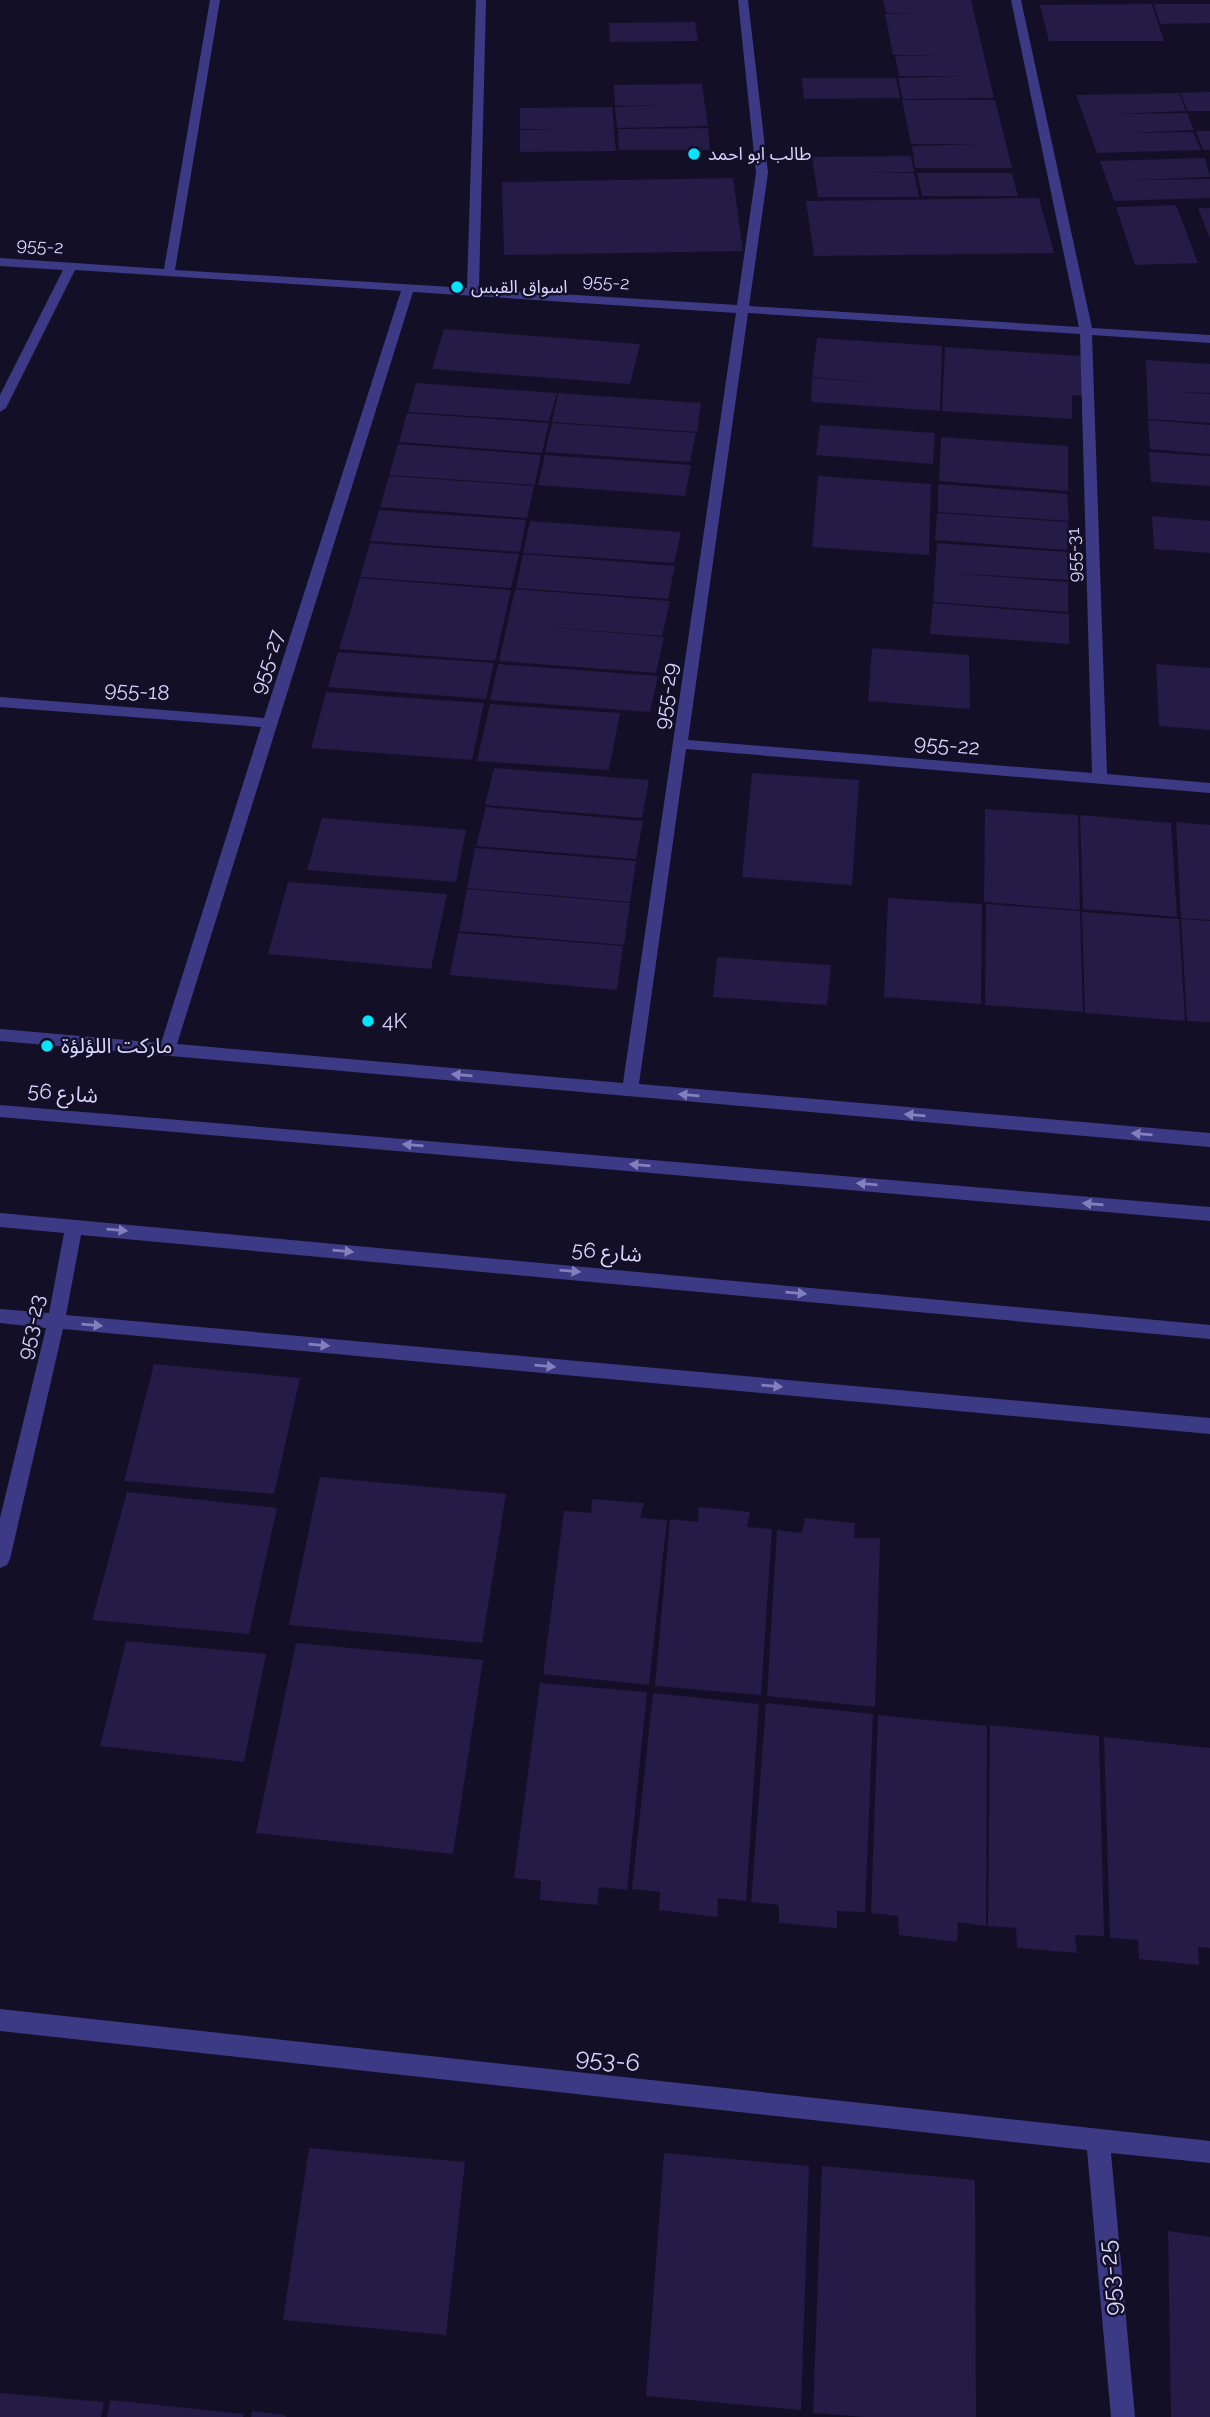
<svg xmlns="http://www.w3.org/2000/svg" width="1210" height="2417" font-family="Raleway,'Noto Sans Arabic',sans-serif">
	<rect width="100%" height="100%" fill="#130f26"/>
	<path fill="#241b47" d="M883,0H971L994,98L903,99L898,78L962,76H899L895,56L936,55H893L885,14L914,13H886Z
		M1152,4L1164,41H1049L1040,5Z
		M1154,4H1210V23L1160,24Z
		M695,22L698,41L610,42L609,23Z
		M802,78H896L900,98L804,99Z
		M702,84L708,126L617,128L615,107L660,105L615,106L614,85Z
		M1210,92V111H1188L1180,93Z
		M1179,93L1186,111L1115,114L1187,113L1194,130L1128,133L1193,132L1201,150L1097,153L1076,95Z
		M902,100H995L1012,168H915L912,146L978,144H911Z
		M612,107L616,151L520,152V130H559L520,129V108Z
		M708,128L710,150H619L618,129Z
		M1196,131H1210V150H1203Z
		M911,156L914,172L866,173H914L919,197H818L812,157Z
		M1205,158L1210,177L1129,180L1210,179V198L1114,201L1100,161Z
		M917,173H1012L1018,196H922Z
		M733,178L743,251L504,255L502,182Z
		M1039,198L1054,253L814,256L806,201Z
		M1176,205L1198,263L1135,265L1116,207Z
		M1198,208H1210V239Z
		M444,329L640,344L630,384L432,369Z
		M817,338L942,346L940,411L811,402L812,378L876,383L812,377Z
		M945,347L1082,356V396L1072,395V419L942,411Z
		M1146,360L1210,364V393L1179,392L1210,394V423L1148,419Z
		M416,383L557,393L549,421L408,412Z
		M558,393L701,403L697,432L552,422Z
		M407,413L549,423L542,453L399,442Z
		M1148,420L1210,425V454L1150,449Z
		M552,423L696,433L690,462L545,452Z
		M820,425L935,433L933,464L816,455Z
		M941,437L1068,446V491L939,481Z
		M398,444L541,455L535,485L389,475Z
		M1149,452L1210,456V486L1151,482Z
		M545,455L691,465L685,496L538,485Z
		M389,476L534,486L527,518L380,507Z
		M818,476L931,484L929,555L812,547Z
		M938,484L1067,494L1069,521L938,512Z
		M379,510L526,520L520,552L370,541Z
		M937,513L1068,522L1067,550L935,540Z
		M1152,516L1210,521V553L1154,549Z
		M530,521L681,532L674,563L523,553Z
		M370,543L519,554L511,588L360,577Z
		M937,543L1067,552L1068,580L949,573L1068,582V612L933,602Z
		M523,554L675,566L668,599L516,588Z
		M360,578L511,590L495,661L339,649Z
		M515,589L670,601L662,636L532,626L664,637L656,673L499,661Z
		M933,603L1069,614V644L930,634Z
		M872,648L969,655L970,709L868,701Z
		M338,652L494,663L486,699L328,687Z
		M498,664L658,676L650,712L490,700Z
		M1156,664L1210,668V730L1159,726Z
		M326,692L484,703L472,760L311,748Z
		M490,704L620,713L609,770L477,761Z
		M494,768L649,780L642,818L485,805Z
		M752,773L859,780L852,885L742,877Z
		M486,807L643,821L636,859L476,846Z
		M985,809L1078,815L1080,910L984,902Z
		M1080,815L1171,823L1177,917L1083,909Z
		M322,818L466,830L456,882L307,870Z
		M1176,822L1210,825V920L1181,918Z
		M475,848L636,861L630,902L467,888Z
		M288,882L447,894L431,969L268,954Z
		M467,889L630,903L624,945L459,931Z
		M888,898L982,904L981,1004L884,997Z
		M986,904L1080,911L1083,1012L985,1005Z
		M1082,912L1179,919L1185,1021L1085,1013Z
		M1181,919L1210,921V1022L1187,1021Z
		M458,933L623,946L617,990L450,975Z
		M717,957L831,965L827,1005L713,997Z
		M154,1364L300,1378L274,1494L124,1481Z
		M320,1477L506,1494L482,1643L289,1625Z
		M127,1492L277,1508L249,1634L92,1620Z
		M592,1499L644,1503L640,1518L667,1520L649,1685L543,1674L564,1511L591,1513Z
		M699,1507L750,1512L747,1527L772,1529L761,1695L655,1686L670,1519L698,1522Z
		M805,1518L855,1523L854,1538H880L875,1707L767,1696L777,1530L802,1533Z
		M126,1641L266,1654L244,1762L100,1746Z
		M296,1643L483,1660L453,1854L256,1833Z
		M540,1683L647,1692L627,1890L599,1887L597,1905L540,1900L541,1881L514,1878Z
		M653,1693L759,1704L746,1901L718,1898L717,1917L659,1910L660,1892L632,1889Z
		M766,1703L873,1714L865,1912L837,1911V1928L779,1923V1905L751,1902Z
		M878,1715L987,1726L986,1926L958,1922L957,1942L899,1935L898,1916L871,1913Z
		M990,1725L1099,1736L1104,1936L1075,1935L1077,1953L1017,1948L1016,1928L988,1926Z
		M1104,1737L1210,1748V1948L1198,1947L1199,1965L1139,1959L1138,1940L1110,1938Z
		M309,2148L465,2162L446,2335L283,2320Z
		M664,2153L809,2166L801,2410L646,2396Z
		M822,2166L975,2180L976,2417H864L813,2413Z
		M1168,2231L1210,2237V2417H1171Z
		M0,2393L104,2402L101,2417H0Z
		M110,2400L244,2414L243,2417H107Z
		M252,2411L286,2415V2417H251Z"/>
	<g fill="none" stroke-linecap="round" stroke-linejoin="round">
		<path fill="#3d3a85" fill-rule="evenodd" d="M210,0H220L175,270L467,288L476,0H486L479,289L737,305L756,173L738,0H748L768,173L749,306L1079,327L1011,0H1021L1092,328L1210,335V343L1092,335L1107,774L1210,783V793L686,749L639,1084L1210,1133V1147L0,1041V1029L161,1043L261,727L0,707V697L264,718L401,291L75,270L6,408L0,412V395L63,270L0,266V258L164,269ZM413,292L736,313L623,1083L177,1044ZM748,313L1080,334L1092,773L688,740Z
			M0,1105L1210,1207V1221L0,1117Z
			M0,1213L1210,1325V1339L81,1235L66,1315L1210,1418V1434L63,1329L10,1559L7,1565L0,1568V1518L46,1328L0,1323V1309L49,1313L64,1233L0,1227Z
			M0,2009L1210,2141V2163L1111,2153L1135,2417H1111L1087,2150L0,2031Z"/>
	</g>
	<defs><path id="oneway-solid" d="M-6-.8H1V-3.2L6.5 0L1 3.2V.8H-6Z" transform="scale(1.75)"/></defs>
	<g fill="#837fbc">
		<use href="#oneway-solid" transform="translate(462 1075) rotate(-175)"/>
		<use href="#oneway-solid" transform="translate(689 1095) rotate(-175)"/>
		<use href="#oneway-solid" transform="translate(915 1115) rotate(-175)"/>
		<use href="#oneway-solid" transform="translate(1142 1134) rotate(-175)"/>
		<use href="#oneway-solid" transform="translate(413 1145) rotate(-175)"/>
		<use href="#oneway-solid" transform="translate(640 1165) rotate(-175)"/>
		<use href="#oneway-solid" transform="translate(867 1184) rotate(-175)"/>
		<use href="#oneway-solid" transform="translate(1093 1204) rotate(-175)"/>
		<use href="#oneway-solid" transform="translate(117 1230) rotate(5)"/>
		<use href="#oneway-solid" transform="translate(343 1251) rotate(5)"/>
		<use href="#oneway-solid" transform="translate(570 1271) rotate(5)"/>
		<use href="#oneway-solid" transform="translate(796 1293) rotate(5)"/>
		<use href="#oneway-solid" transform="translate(92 1325) rotate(5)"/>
		<use href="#oneway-solid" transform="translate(319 1345) rotate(5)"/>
		<use href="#oneway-solid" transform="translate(545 1366) rotate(5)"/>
		<use href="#oneway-solid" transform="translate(772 1386) rotate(5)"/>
	</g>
	<g fill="#00e5ff" stroke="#130f26" stroke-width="2.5">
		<circle cx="694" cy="154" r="7"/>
		<circle cx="457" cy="287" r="7"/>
		<circle cx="368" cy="1021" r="7"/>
		<circle cx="47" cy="1046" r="7"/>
	</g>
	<g text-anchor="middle" stroke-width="5" stroke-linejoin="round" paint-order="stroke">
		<g font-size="18" fill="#d9d4ff" stroke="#130f26" text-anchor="start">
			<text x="708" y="160">طالب ابو احمد</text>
			<text x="471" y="293">اسواق القبس</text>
		</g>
		<g font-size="18" fill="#d9d4ff" stroke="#130f26">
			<text transform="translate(40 246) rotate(4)" y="6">955-2</text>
			<text transform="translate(606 282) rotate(4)" y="6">955-2</text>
			<text transform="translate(1074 555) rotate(-92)" y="6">955-31</text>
		</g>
		<g font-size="21" fill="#d9d4ff" stroke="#130f26">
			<text transform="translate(267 662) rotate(-72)" y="7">955-27</text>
			<text transform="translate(137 691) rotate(4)" y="7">955-18</text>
			<text transform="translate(666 696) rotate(-82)" y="7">955-29</text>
			<text transform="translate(947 745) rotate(5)" y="7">955-22</text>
			<text transform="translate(63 1093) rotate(5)" y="7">شارع 56</text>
			<text transform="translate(607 1252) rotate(5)" y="7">شارع 56</text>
			<text transform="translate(31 1327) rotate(-78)" y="7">953-23</text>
		</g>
		<g font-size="21" fill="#d9d4ff" stroke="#130f26" text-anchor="start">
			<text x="382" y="1028">4K</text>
			<text x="61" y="1053">ماركت اللؤلؤة</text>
		</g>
		<g font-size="24" fill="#d9d4ff" stroke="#130f26">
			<text transform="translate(608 2060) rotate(6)" y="8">953-6</text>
			<text transform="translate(1110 2278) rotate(-95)" y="8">953-25</text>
		</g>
	</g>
</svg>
